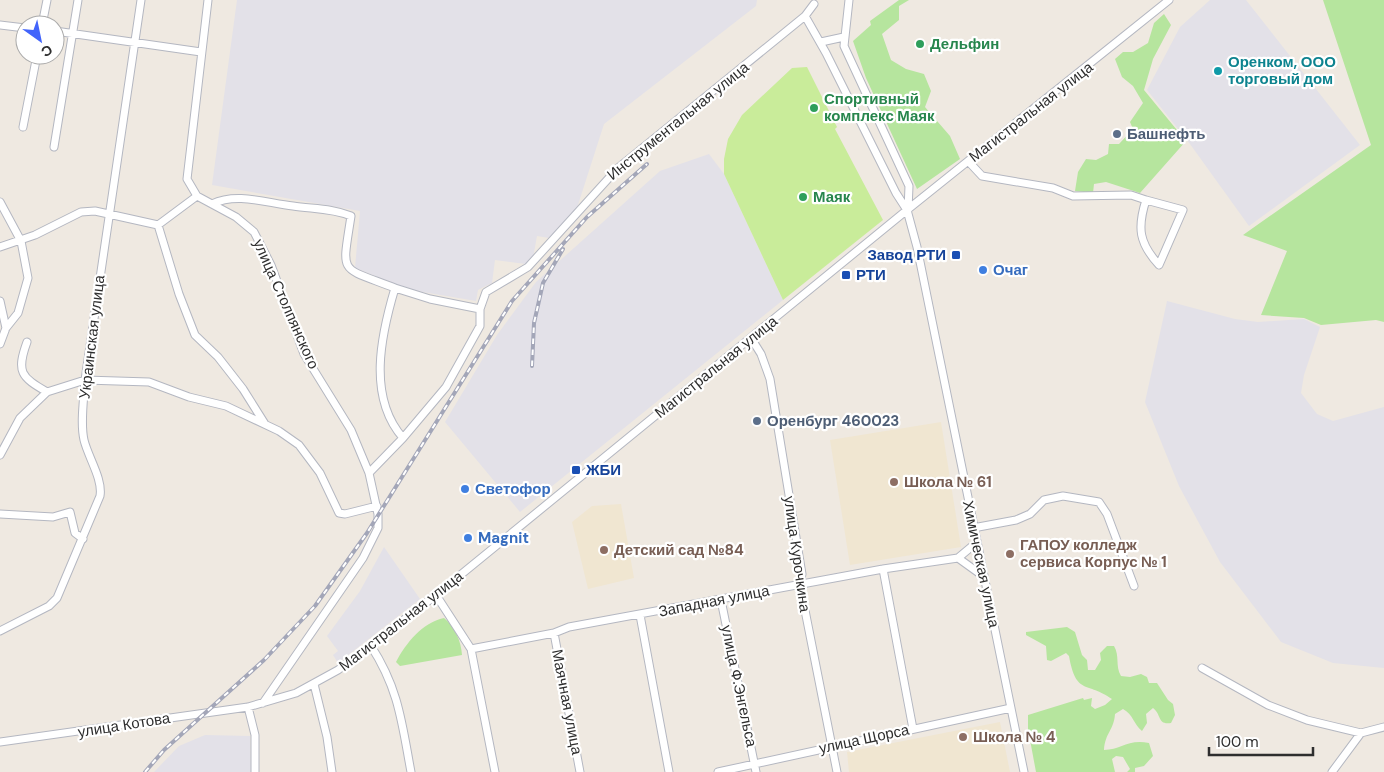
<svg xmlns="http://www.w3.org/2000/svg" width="1384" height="772" font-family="'DM Sans',sans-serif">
	<rect width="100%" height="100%" fill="#efe9e1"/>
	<path fill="#e3e1e8" d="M237,0H757L756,6L604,124L577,208L549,238L537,236L533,258L526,264L495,260L492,283L478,290L476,301L411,290L355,268L360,211L212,185Z
		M1210,0H1246L1360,145L1249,226L1190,144L1147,90L1180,27Z
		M709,154L724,174L783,300L520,512L445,422L497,335L536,282L660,171Z
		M1167,301L1235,319L1258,322L1304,319L1320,327L1304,375L1301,393L1317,414L1333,421L1384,407V668L1333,663L1281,642L1220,562L1179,486L1145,402Z
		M384,547L420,599L338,663L333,655L338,651L327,636L360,591Z
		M205,735L250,736L251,772H154L179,746Z"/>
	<path fill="#f0e6d1" d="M941,422L961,547L850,565L830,440Z
		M621,504L634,578L588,589L572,522L592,506Z
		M1000,722L1010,772H849L847,752Z"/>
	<path fill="#b6e59e" d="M899,0H909L899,6V20L882,34L891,60L906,69L924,74L931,91L925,107L950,136L960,159L917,189L866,78L853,41L871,25L870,21Z
		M1323,0H1384V322L1376,320L1321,325L1304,318L1261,315L1287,251L1243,235L1371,145Z
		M1164,14L1171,25L1153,59L1144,90L1186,141L1140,193L1106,182L1094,184L1093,193L1075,191L1078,172L1086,159L1096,160L1108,154L1109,144H1119L1133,129L1130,122L1143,103L1133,86L1122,77L1115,59L1123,52H1133L1148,43L1154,23Z
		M444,618C455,627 461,641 462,655L400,666L396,662C406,643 422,623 444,618Z
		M1067,627L1075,632L1082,655L1087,660L1088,670H1095L1101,660L1100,653L1107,646H1114C1120,656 1115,666 1121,676L1130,677L1141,674L1147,677L1149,683H1157L1168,700L1173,704L1175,715L1171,723C1157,725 1162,715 1153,708L1146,714L1147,723L1142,731C1134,725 1133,714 1123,709L1115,714C1114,730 1105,733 1104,750C1121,750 1127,739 1149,743L1153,756L1144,766L1135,768V772H1127L1130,769L1123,757L1116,756L1112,759L1115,772H1036L1028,729V715L1083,698L1084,700L1092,698L1091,706L1095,709L1105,705L1112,699C1087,681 1076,696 1069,656L1066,653L1051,661L1047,660L1046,646L1026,635V632Z"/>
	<path fill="#c9ec9a" d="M807,67L837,127L835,129L883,220L783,300L724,174V159L728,139L742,115L792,68Z"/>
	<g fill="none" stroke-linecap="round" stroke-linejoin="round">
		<defs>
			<path id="minor" d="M208,0L187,179L197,196L236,217L254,232L271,265L304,354L351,430L369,473L378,514V528L363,558L263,703
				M849,0L844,46L909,186L908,210
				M805,16L826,53L896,193L907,210L917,247L1024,772
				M0,25L25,28
				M42,25L47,0
				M55,31L201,52
				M821,42L844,37
				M23,127L37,55
				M54,147L78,0
				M968,161L982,176L1053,188L1073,196L1131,195L1146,200C1137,228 1139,243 1159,265L1183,210L1146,200
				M0,202L21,241L28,278L18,313L6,328L0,344
				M212,204C237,192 266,203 293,206C312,209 332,208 351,216C342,276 338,266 395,288
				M158,225L179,294L195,335L218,357L243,389L265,424
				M0,247L35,235L81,212L95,211L158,225L197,196
				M0,301L6,328
				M751,338L761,354L770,379L802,574L800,585L837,772
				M27,342C16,372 21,377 47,392L85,380L149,382L189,397L226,406L279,431L299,445L320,473L339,513L345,514L377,506
				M403,438C367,397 381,335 395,288L430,299L480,309
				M0,455L20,418L47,392
				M369,473L403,438L446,387L480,326V309L486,292L528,267L618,168L805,16L814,4
				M0,514L53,517L70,512L75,533L83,539
				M973,528L1016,520L1030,514L1044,500L1063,496L1099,502L1107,514L1134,586
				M976,543L958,558L983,576
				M883,569L913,729
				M436,595L471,649L495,772
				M721,600L756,772
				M640,615L669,772
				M0,631L49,606L57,598L100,496C103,479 88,457 84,440C80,422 84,399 85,380L141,0
				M554,633L580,772
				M371,646C399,689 402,724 411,772
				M471,649L554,633L569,627L883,569L958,558
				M1202,668L1268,705L1307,720L1361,733L1384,727
				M314,684L327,737L332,772
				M248,707L255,735V772
				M0,742L248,707L296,693L338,670L431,599L907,210L1169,0
				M718,772L1011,708
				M1332,772L1361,733"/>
		</defs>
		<use href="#minor" stroke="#b4b7c1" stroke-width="9"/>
		<use href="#minor" stroke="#fff" stroke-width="7"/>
		<defs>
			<path id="rail" d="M532,366L534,323L543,283L563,249
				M145,772L164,750L264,660L315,606L367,533L512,301L587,217L647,164"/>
		</defs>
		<use href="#rail" stroke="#a3a6b8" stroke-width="4"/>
		<use href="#rail" stroke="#fff" stroke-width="2" stroke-dasharray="5.5" stroke-linecap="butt"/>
	</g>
	<g fill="#2e9e5b" stroke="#fff" stroke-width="2">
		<circle cx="920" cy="44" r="5"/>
		<circle cx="814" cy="108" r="5"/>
		<circle cx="803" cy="197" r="5"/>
	</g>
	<circle fill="#0f9aa8" stroke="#fff" stroke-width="2" cx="1218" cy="71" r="5"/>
	<g fill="#5c6f8a" stroke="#fff" stroke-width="2">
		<circle cx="1117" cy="134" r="5"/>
		<circle cx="757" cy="421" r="5"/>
	</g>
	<g fill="#1a4fb4" stroke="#fff" stroke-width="2">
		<rect x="951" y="250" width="10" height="10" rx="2.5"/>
		<rect x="841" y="270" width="10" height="10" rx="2.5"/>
		<rect x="571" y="465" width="10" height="10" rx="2.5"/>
	</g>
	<g fill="#3f7fe0" stroke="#fff" stroke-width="2">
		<circle cx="983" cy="270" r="5"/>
		<circle cx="465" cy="489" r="5"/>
		<circle cx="468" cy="538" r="5"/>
	</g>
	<g fill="#8d6e63" stroke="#fff" stroke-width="2">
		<circle cx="894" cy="482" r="5"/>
		<circle cx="604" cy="550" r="5"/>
		<circle cx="1010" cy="554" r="5"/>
		<circle cx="963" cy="737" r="5"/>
	</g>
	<g text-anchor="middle" stroke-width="4.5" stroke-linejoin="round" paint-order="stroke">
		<g font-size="15" font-weight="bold" fill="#27864d" stroke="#fff" text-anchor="start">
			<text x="930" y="49">Дельфин</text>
			<text x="824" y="104">Спортивный<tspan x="824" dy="17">комплекс Маяк</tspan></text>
			<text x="813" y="202">Маяк</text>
		</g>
		<g font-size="15" font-weight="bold" fill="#0d838f" stroke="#fff" text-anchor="start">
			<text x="1228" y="67">Оренком, ООО<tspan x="1228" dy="17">торговый дом</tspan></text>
		</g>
		<g font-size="15" fill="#2e2e2e" stroke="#fff">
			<text transform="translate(1031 112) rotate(-38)" y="5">Магистральная улица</text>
			<text transform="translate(678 121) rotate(-39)" y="5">Инструментальная улица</text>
			<text transform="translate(286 304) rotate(66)" y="5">улица Столпянского</text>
			<text transform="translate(92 337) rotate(-83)" y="5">Украинская улица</text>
			<text transform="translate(716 367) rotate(-39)" y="5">Магистральная улица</text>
			<text transform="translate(797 554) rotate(82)" y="5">улица Курочкина</text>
			<text transform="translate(981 564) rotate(78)" y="5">Химическая улица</text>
			<text transform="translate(714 601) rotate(-11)" y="5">Западная улица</text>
			<text transform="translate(401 621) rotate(-38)" y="5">Магистральная улица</text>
			<text transform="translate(739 686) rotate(78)" y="5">улица Ф.Энгельса</text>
			<text transform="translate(567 702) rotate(79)" y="5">Маячная улица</text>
			<text transform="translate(124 725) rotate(-9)" y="5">улица Котова</text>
			<text transform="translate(864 739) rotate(-12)" y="5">улица Щорса</text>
		</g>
		<g font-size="15" font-weight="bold" fill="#4e5e75" stroke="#fff" text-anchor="start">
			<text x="1127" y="139">Башнефть</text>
			<text x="767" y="426">Оренбург 460023</text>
		</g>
		<g font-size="15" font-weight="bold" fill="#164399" stroke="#fff" text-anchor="start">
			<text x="946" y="260" text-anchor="end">Завод РТИ</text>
			<text x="856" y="280">РТИ</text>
			<text x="586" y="475">ЖБИ</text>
		</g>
		<g font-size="15" font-weight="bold" fill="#366cbe" stroke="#fff" text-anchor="start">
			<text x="993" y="275">Очаг</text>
			<text x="475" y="494">Светофор</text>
			<text x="478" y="543">Magnit</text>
		</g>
		<g font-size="15" font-weight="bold" fill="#785e54" stroke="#fff" text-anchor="start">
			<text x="904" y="487">Школа № 61</text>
			<text x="1020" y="550">ГАПОУ колледж<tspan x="1020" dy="17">сервиса Корпус № 1</tspan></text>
			<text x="614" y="555">Детский сад №84</text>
			<text x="973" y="742">Школа № 4</text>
		</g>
	</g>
	<g transform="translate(40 40) rotate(147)"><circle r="24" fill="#ffffff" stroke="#ababab"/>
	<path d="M0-4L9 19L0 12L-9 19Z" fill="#4264fb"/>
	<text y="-8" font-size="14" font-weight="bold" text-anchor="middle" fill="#2e2e2e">С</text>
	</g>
	<path d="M1209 747v8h104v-8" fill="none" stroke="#2e2e2e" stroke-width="2.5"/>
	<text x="1216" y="747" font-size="15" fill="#2e2e2e" stroke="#ffffff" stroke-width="4" paint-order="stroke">100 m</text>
</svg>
